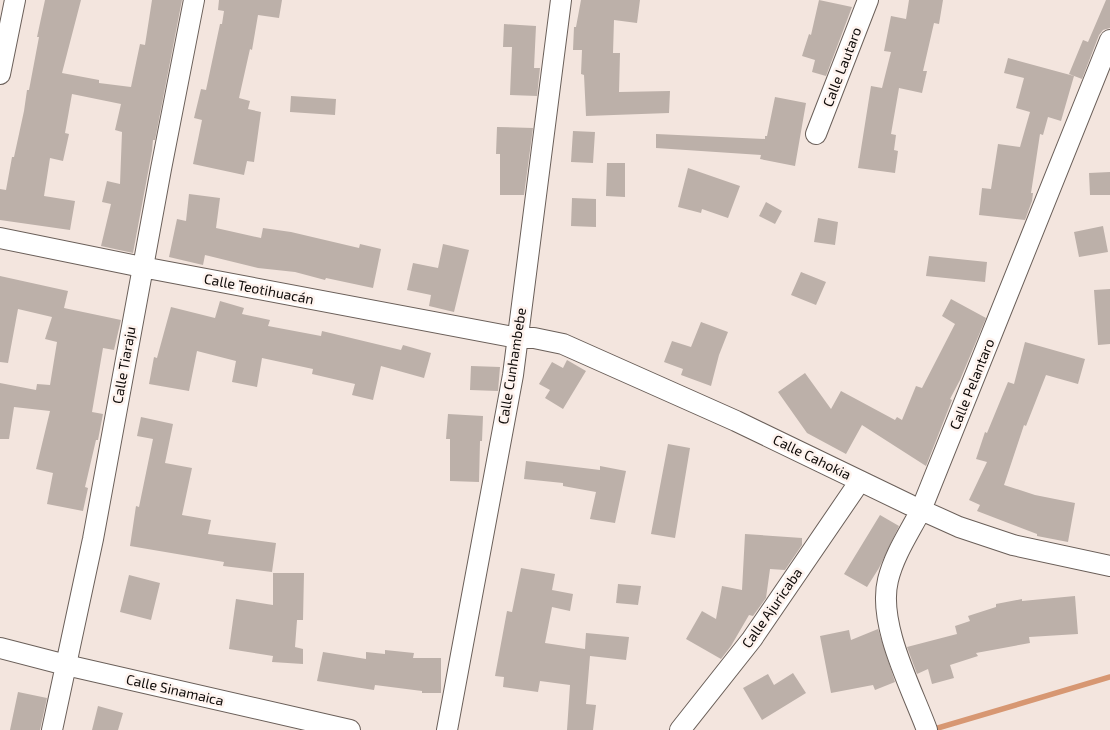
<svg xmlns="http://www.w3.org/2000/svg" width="1110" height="730" font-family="'Exo 2',sans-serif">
	<rect width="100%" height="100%" fill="#f3e5de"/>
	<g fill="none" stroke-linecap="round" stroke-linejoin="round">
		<path stroke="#d79772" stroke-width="5.5" d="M938,728L1110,677"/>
	</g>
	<path fill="#bcb0a9" d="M45,0H81L62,73L99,80V83L131,87L140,44L145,45L152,0H182L155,140H153L152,151L133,253L101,246L111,204L102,202L107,181L120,184L122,132L115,130L121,104L72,94L65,133L69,134L63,161L50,158L44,196L75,201L70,230L0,220V189L6,190L12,157H14L24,111L27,90H29L39,37H37Z
		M219,0H282L279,18L258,15L252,50L250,49L239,98L250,101L248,109L261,112L254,162L247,161L244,175L193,164L202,120L194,118L201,89L206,90L220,24H222L224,11L218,10Z
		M581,0H640L637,23L614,20L613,53H620L619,92L670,91L669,113L586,116L584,75L581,74L582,50H573L574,27H576Z
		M819,0L852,7L826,76L812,72L815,60L802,56L809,34L811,35Z
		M909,0H943L939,24L934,23L923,71H927L922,93L899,88L891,134L896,135L894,150L898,151L895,173L858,168L871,86L882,88L891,52L884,51L891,16L906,19Z
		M1106,0H1110V28L1103,30L1099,35L1082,79L1069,74L1083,40L1088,42Z
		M504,24L536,26L534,68H540L537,96L510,95L512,47H503Z
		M1008,58L1074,76L1061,121L1048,117L1043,135L1040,134L1031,193H1033L1032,201L1025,220L979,215L982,188L991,189L998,144L1020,147L1030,112L1016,108L1024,78L1004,73Z
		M291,96L336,99L335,115L290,112Z
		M775,97L806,103L795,166L760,159L761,155L656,148V134L765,139V136H767Z
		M497,127L533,128L524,195H500V154H496Z
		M573,131L595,132L593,163L571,162Z
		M607,163H625V197L606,196Z
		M688,168L740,186L728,218L702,209L701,213L678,207Z
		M1110,172V195H1090L1089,173Z
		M189,194L220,198L216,228L261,238L263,228L291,232L359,248L360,244L381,249L373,288L326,278L325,280L295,272L258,268L205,255L203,265L169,257L177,219L186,221Z
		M572,198L596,199V227L571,226Z
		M766,202L782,211L775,224L759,216Z
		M818,218L838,222L835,245L814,242Z
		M1103,226L1108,252L1079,257L1074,232Z
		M443,244L469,250L454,312L429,306L431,295L407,290L413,263L438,268Z
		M929,256L987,262L985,282L926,276Z
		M801,272L826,282L816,305L791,295Z
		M0,276L68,291L64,308L121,320L114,350L103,348L92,412L103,414L98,440H96L85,487L88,488L83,511L47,504L53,473L36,469L50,411L14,407L9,439H0V383L36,390L37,384L50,385L57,342L45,339L52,317L18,309L8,363L0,362Z
		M1110,289V344L1098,345L1094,290Z
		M951,299L986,318L960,380L950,399L952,400L926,466L862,425L846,454L807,433L778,392L805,373L831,409L841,391L895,420L897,417L902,420L916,386L922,388L955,324L942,316Z
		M220,301L244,308L242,314L270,320L268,326L321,336L322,331L401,350L403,345L431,353L424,378L381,366L373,400L352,395L355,384L312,374L313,369L262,358L257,387L232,382L236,361L197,351L189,391L149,384L154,357L157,358L171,307L215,318Z
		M701,322L728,332L719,355L711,386L681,375L683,369L664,362L672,341L691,347Z
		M1025,342L1085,359L1078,384L1046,375L1026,426L1024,425L1004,485L1035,495L1075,503L1068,542L1037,536V534L977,511L980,505L969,500L987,462L976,459L985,432L987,433L1008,382L1014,384Z
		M567,360L586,371L563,409L545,398L550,390L539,384L552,362L563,368Z
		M471,366L500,367L498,391L470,390Z
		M448,414L483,416L482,441H480L479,482L450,481V439H446Z
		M141,417L173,424L165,463L192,468L182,515L211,520L208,534L276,543L272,572L223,566L224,562L130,546L136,506L139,507L153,439L137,436Z
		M668,444L690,448L675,538L651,534Z
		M526,461L600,470V466L626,471L615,523L590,519L596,492L563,486V483L524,479Z
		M880,515L899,526L879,568L867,587L844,574Z
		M745,534L802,538V545L785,570L770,569L766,598L753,616L749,615L731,646L721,659L686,639L702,611L716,619L722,586L742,590Z
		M521,568L555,574L552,590L573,594L570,611L552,607L545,643L585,649L586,633L629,637L626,660L590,656L586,704L596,705L593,730H567L570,685L540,681L538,692L503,687L504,677L495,676L507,611L512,612Z
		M273,573H304L303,620H297L295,647L303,649V664L272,662L273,656L229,649L236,599L273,605Z
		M129,575L160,583L151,620L120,612Z
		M618,584L641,586L638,605L616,603Z
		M1075,596L1078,634L1029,637L1030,643L976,653L978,656L950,665L954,678L932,684L928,669L917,674L907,647L957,634L955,626L970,621L968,616L996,607V604L1022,599V601Z
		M878,629L895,682L875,690L873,685L831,693L820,636L849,630L851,640Z
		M385,650L414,653L413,658H441V693H422V691L375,685L374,690L317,681L323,652L366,659V652L385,654Z
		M793,673L806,693L762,720L743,688L768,674L774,685Z
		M18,692L47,698L40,730H10Z
		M98,706L123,713L118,730H92Z"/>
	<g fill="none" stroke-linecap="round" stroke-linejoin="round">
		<defs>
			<path id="minor" d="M0,74L15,0
				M816,134L868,0
				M0,238L142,267L518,338H534L563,344L736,421L910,505L959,527L1013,545L1110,566
				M0,648L66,665L350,730
				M52,730L93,539L161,169L194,0
				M447,730L513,375L561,0
				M680,730L752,639L860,481
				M927,730C912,689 877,624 888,580C894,555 909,533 921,510L1110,40"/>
		</defs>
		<use href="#minor" stroke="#6a5f59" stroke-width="22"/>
		<use href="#minor" stroke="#fff" stroke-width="20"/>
	</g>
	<g text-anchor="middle" stroke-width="5" stroke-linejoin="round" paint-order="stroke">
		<g font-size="14" fill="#0e0a08" stroke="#fef3ee">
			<text transform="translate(842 67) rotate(-69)" y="5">Calle Lautaro</text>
			<text transform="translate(259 289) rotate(11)" y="5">Calle Teotihuacán</text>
			<text transform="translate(124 365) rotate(-80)" y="5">Calle Tiaraju</text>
			<text transform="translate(512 366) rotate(-81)" y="5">Calle Cunhambebe</text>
			<text transform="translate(972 384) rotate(-68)" y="5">Calle Pelantaro</text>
			<text transform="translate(812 457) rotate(26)" y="5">Calle Cahokia</text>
			<text transform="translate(772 608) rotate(-55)" y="5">Calle Ajuricaba</text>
			<text transform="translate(175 690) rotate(13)" y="5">Calle Sinamaica</text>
		</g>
	</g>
</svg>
